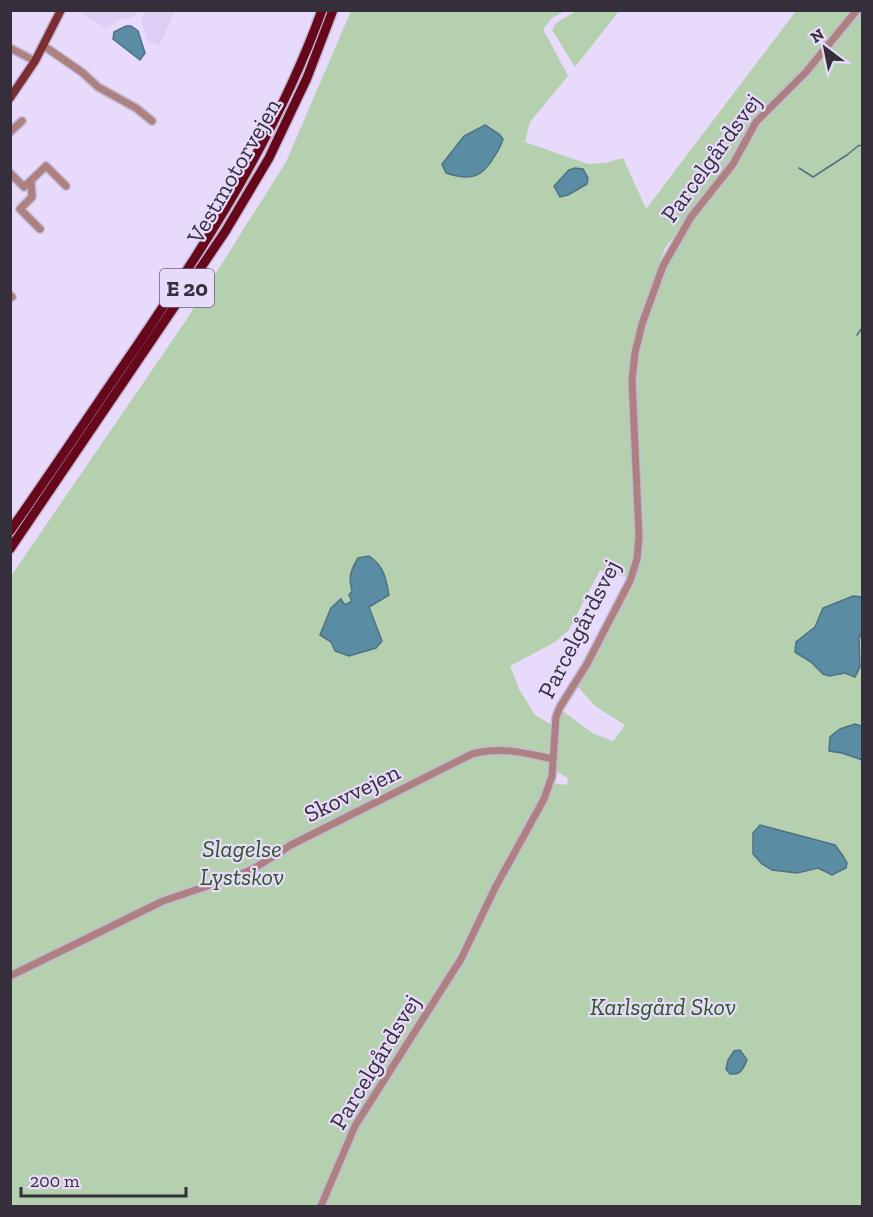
<svg xmlns="http://www.w3.org/2000/svg" width="873" height="1217" font-family="'Zilla Slab',serif">
	<rect width="100%" height="100%" fill="#e8dafb"/>
	<path fill="#decef5" d="M145,10L175,11L159,46L148,41L141,21Z
		M77,11H138L136,15L132,18L118,20L106,29Z"/>
	<path fill="#b4d0af" fill-rule="evenodd" d="M578,10L619,11L575,67L552,30L556,23Z
		M351,11H565L552,18L543,29L568,76L530,122L525,142L588,164L605,163L623,158L646,209L796,11H852L806,66L753,121L731,162L665,248L639,319L632,346L628,378L637,535L632,560L626,577L600,570L569,630L555,642L510,666L519,689L535,715L552,725L549,768L543,792L498,873L450,969L396,1052L352,1126L317,1206H11V576L187,319L286,162ZM350,583L376,648L335,651L331,642L320,635L331,609L341,599L344,604H347L353,601Z
		M860,11H862V1206H326L359,1127L464,962L504,878L553,783L567,785L568,778L554,770L557,726L561,710L594,734L613,741L625,725L595,706L577,686C604,639 635,593 643,538L635,376L640,343L665,265L687,227L734,167L763,119L809,75Z"/>
	<path fill="#5a8da3" stroke="#4f7184" stroke-width="1.5" d="M126,26H131L138,31L145,53L140,60L113,39L114,32Z
		M485,125L499,134L503,139C501,146 498,151 494,157C482,178 470,181 446,173L442,164L464,136Z
		M575,168L583,169L588,178L587,184L568,195L560,197L554,186L569,170Z
		M369,556C384,566 386,578 389,595L369,607L382,641L376,648L349,656L335,651L331,642L320,635L331,608L341,599L344,604H347L352,601L349,595L352,591C348,577 351,570 358,558Z
		M853,596L862,597V632L859,639L860,667L855,677L845,673L829,676L823,674L811,662L795,652L796,642L815,627L823,608Z
		M855,724L862,726V760L842,753L829,751L830,737L840,729Z
		M760,825L835,845L843,856L847,863L846,868L832,875L818,868L797,873L772,870L762,864L753,854V833Z
		M740,1050L747,1060C743,1069 741,1075 730,1074L726,1069L728,1060L734,1051Z"/>
	<g fill="none" stroke-linecap="round" stroke-linejoin="round">
		<path stroke="#4f7184" stroke-width="1.5" d="M799,168L813,177L847,155L858,146L862,145
			M857,335L862,328"/>
		<defs>
			<path id="minor" d="M44,46L83,73L98,87L136,108L152,121
				M10,48L35,61
				M10,132L22,121
				M10,173L24,187L46,166L66,186
				M31,181L32,197L20,209L40,229
				M10,295L12,297
				M10,976L163,901L234,877L253,869L291,845L472,754C500,746 525,753 553,759
				M321,1206L355,1126L461,959L495,888L544,799L552,776L556,717L560,707L587,664L630,581L637,559L639,536L632,380L635,353L642,324L663,266L691,217L733,164L756,122L806,72L857,10"/>
			<path id="major" d="M10,98L35,61L61,10"/>
			<path id="highway" d="M10,531C53,470 94,408 136,347C208,241 278,132 322,10
				M10,549L225,232L269,158L307,78L333,10"/>
		</defs>
		<use href="#minor" stroke="#c4b8d5" stroke-width="10"/>
		<use href="#major" stroke="#c4b8d5" stroke-width="11"/>
		<use href="#highway" stroke="#c4b8d5" stroke-width="12"/>
		<use href="#minor" stroke="#ae8181" stroke-width="7"/>
		<use href="#major" stroke="#7b2f35" stroke-width="8"/>
		<use href="#highway" stroke="#66071b" stroke-width="9"/>
	</g>
	<g text-anchor="middle" stroke-width="4.5" stroke-linejoin="round" paint-order="stroke">
		<rect fill="#e8dafb" stroke="#6a6275" stroke-width="1.5" x="160" y="269" width="54" height="38" rx="4.5"/>
		<g font-size="22" font-weight="bold" fill="#342f3b">
			<text x="187" y="296">E 20</text>
		</g>
		<g font-size="24" fill="#342f3b" stroke="#e8dafb">
			<text transform="translate(711 158) rotate(-54)" y="8">Parcelgårdsvej</text>
			<text transform="translate(234 171) rotate(-60)" y="8">Vestmotorvejen</text>
			<text transform="translate(579 629) rotate(-63)" y="8">Parcelgårdsvej</text>
			<text transform="translate(352 793) rotate(-26)" y="8">Skovvejen</text>
			<text transform="translate(375 1062) rotate(-59)" y="8">Parcelgårdsvej</text>
		</g>
		<g font-size="24" font-style="italic" fill="#2b5825" stroke="#e8dafb">
			<text x="242" y="857">Slagelse<tspan x="242" dy="28">Lystskov</tspan></text>
			<text x="663" y="1015">Karlsgård Skov</text>
		</g>
	</g>
	<rect width="873" height="1217" fill="none" stroke="#342f3b" stroke-width="24"/>
	<g transform="translate(825 48) rotate(328)" stroke="#e8dafb" stroke-width="4.5" paint-order="stroke">
	<path d="M0-4.5L10 22L0 15L-10 22Z" fill="#342f3b"/>
	<text y="-9" font-size="16" font-weight="bold" text-anchor="middle" fill="#342f3b">N</text>
	</g>
	<path d="M21 1187v9h165v-9" fill="none" stroke="#342f3b" stroke-width="3"/>
	<text x="30" y="1187" font-size="18" fill="#342f3b" stroke="#e8dafb" stroke-width="4.5" paint-order="stroke">200 m</text>
</svg>
